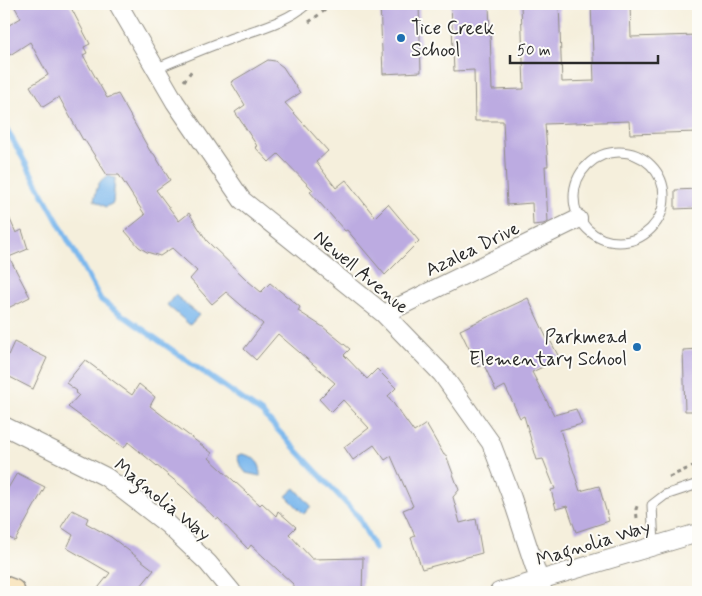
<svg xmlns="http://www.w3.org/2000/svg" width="702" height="596" font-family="Mynerve,sans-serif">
	<rect width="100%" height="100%" fill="#fdfcf7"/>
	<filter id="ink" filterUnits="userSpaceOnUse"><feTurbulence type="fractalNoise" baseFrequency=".02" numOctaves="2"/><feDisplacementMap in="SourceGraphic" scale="10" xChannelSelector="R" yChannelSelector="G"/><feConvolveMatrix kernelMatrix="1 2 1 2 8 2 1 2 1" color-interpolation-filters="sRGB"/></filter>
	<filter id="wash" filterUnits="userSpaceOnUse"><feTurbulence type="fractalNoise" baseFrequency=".0096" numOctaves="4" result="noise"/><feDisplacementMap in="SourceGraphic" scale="20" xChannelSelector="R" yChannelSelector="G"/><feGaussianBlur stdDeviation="1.12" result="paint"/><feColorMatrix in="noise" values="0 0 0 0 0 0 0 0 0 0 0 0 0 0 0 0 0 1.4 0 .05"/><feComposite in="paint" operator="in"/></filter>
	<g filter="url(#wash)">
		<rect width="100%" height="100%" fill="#f5efdc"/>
		<path fill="#7bb8ed" stroke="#53728c" d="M108,176L115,178L113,203L106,207L94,200C97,190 97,180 108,176Z
			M175,295L199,315L190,325L167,305Z
			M241,454C253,455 263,464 260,476L246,473L240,465L237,456Z
			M295,488L311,506L304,514L286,496Z"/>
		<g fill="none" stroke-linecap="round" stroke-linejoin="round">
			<path stroke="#7bb8ed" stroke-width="5.5" d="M4,124L101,300L262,413L358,516L375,549"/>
		</g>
		<g id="blocks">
			<path fill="#bcabe1" d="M13,4H69L90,44L84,47L87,53L83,55L107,98L118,94L150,151L154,154L170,180L156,190L179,221L189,213L207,241L248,281L261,292L270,283L300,307L298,311L323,327L350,349L344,355L367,379L377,369L396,388L388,396L414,432L426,424L444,455H446L459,490L453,497L460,523L476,519L482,553L422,569L411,538L415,536L403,510L413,506L391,456L385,460L374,445L353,460L344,447L369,428L343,400L331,412L319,399L335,383L278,334L256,360L244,349L263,324L226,292L212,304L190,279L197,271L172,248L160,256L147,252L139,247L125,231L145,215L119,175H107L84,139L83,140L59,97L43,107L30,86L48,75L30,42L10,55L4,43V28L21,18Z
				M380,4H419L421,72L383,74Z
				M451,4H489L492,90L524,89L521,4H559L562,82L594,81L591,4H630L631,37L698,35V132L630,134L629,121L545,124L548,166H545L548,222L543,224L533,225L532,203L507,205L503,121H475L474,70L454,71Z
				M268,60L275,61L283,67L300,93L285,103L328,151L316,162L336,188L346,180L375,217L388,204L419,241L385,275L347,230L345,231L310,192L313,190L278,154L269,162L255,147L257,146L235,112L245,105L231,82Z
				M698,189V208L675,209V190Z
				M4,206L16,233L22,230L28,249L9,257L30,297L4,310Z
				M528,298L549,343L551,342L560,359L532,372L554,415L576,409L582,424L560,430L580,491L599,486L609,521L576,532L567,506L556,509L551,490L555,489L543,459L537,460L524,416L520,418L505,386L496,391L484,365L478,367L460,330Z
				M14,342L47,358L33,389L4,374V364Z
				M698,349V411H685L683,350Z
				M85,360L132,395L139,384L155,397L150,406L212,453L209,458L260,505L262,503L276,516L278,511L296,527L289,534L312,559L363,558L362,592H293V584L251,545L248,549L218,518L216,519L185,489L128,442L124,448L68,407L79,395L75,393L77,391L66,383Z
				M17,473L45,487L15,541L4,535V495Z
				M72,510L88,518L86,523L111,537L154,570L136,592H95L110,573L67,548L73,535L61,527Z"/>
		</g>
	</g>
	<g filter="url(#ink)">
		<use href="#blocks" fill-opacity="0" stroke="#908d84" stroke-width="1"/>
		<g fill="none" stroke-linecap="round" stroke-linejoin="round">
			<defs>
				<path id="service" d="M155,69C179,59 202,49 227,40C253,30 286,23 307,4
					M574 197a45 45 0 1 1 90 0a45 45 0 1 1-90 0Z
					M654,546L652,505L665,495L698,484"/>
				<path id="minor" d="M118,4L175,102L242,200L384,314L442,374L491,443L512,498L543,592
					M384,314L578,219
					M4,426L106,477L167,524L208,563L232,592
					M499,592L698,533"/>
				<path id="secondary" d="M4,589L12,592"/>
			</defs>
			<use href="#service" stroke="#908d84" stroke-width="11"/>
			<use href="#minor" stroke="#908d84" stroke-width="20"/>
			<use href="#secondary" stroke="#908d84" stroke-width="28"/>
			<path stroke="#908d84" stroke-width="3" stroke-dasharray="4 4" stroke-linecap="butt" d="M309,22L328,8L330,4
				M184,81L193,69
				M669,477L698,464
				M637,518L636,509L638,504"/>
			<use href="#service" stroke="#fff" stroke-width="9"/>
			<use href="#minor" stroke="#fff" stroke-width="18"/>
			<use href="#secondary" stroke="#f9e7c3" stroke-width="25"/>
		</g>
	</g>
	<g fill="#1f6fb2" stroke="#fdfcf7" stroke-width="2">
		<circle cx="401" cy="38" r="5"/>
		<circle cx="637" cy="347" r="5"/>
	</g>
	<g text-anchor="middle" stroke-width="4" stroke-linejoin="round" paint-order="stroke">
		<g font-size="19" fill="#2b2b2b" stroke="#fdfcf7" text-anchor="start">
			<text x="411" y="34">Tice Creek<tspan x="411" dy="22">School</tspan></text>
			<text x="627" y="343" text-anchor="end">Parkmead<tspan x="627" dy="22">Elementary School</tspan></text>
		</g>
		<g font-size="19" fill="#2b2b2b" stroke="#fdfcf7">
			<text transform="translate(472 248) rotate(-26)" y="7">Azalea Drive</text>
			<text transform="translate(362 271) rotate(40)" y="7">Newell Avenue</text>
			<text transform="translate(163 499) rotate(39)" y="7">Magnolia Way</text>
			<text transform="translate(593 542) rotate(-17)" y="7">Magnolia Way</text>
		</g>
	</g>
	<rect width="702" height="596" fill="none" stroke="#fdfcf7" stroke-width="20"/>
	<path d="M510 55v8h148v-8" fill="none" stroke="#2b2b2b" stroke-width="2.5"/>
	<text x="517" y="55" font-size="15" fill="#2b2b2b" stroke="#fdfcf7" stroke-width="4" paint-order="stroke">50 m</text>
</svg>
